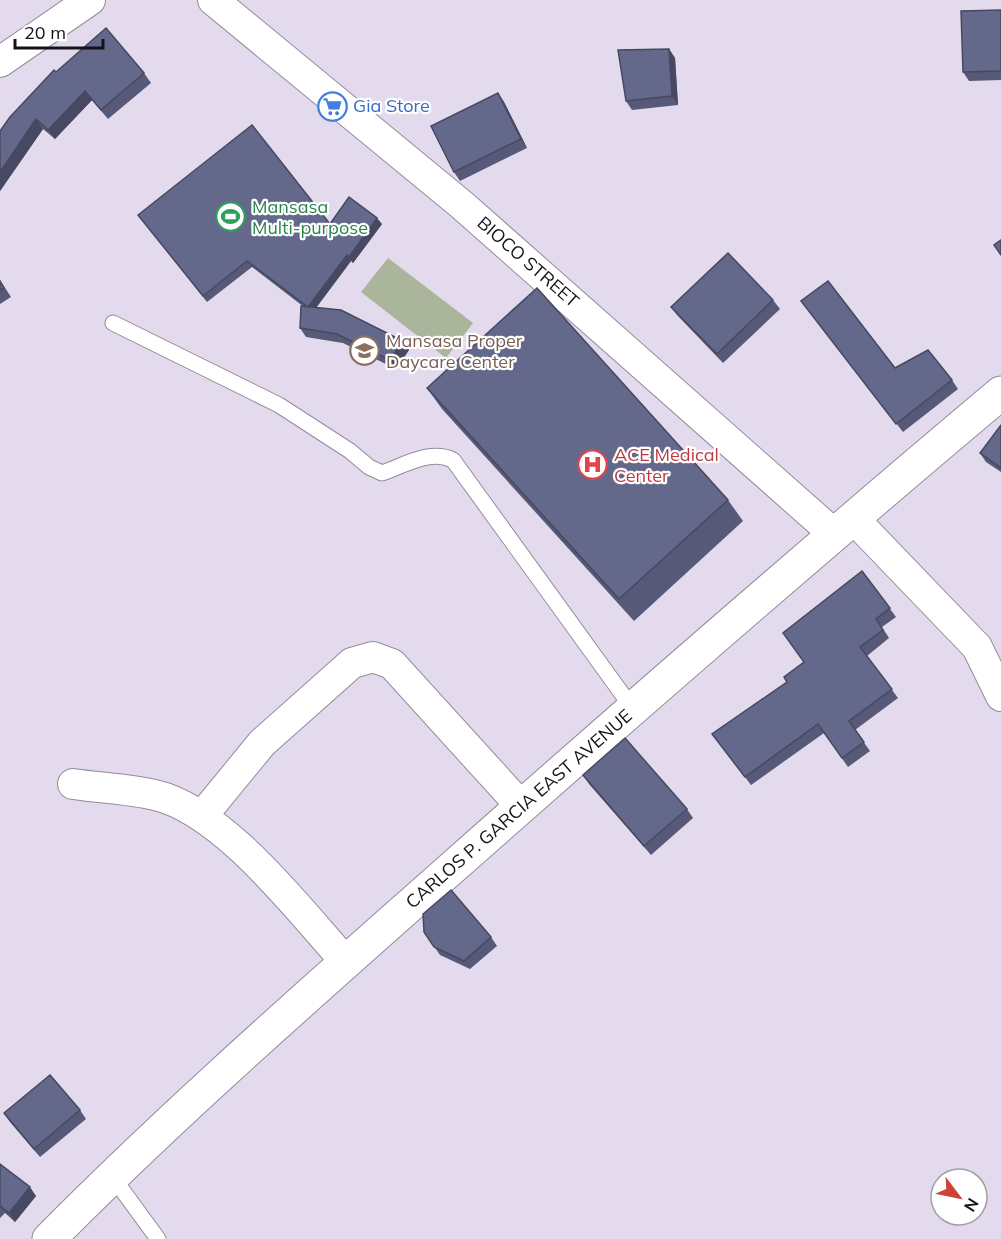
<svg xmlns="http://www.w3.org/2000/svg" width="1001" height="1239" font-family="Mulish,sans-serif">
	<rect width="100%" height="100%" fill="#e3daed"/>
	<path fill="#aab59c" d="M388,258L473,323L446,358L361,292Z"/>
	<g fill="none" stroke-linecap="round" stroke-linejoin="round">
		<defs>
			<path id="lane" d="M113,323L279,405L350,451L369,467L382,473C405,465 430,449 453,460L633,709
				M112,1176L158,1239"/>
			<path id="street" d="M213,0L462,205L834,534
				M0,62L90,0
				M853,518L977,647L1001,696
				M73,784C100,788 129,789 155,795C224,811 299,910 346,962
				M203,815L262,743L352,663L373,657L392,664L521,806"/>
			<path id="secondary" d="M49,1239C175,1112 310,994 444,875C628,712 813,551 1001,393"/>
		</defs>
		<use href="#lane" stroke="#938b9c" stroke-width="17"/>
		<use href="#street" stroke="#938b9c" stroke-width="32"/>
		<use href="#secondary" stroke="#938b9c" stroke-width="35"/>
		<use href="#lane" stroke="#fff" stroke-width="15"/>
		<use href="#street" stroke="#fff" stroke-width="30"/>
		<use href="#secondary" stroke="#fff" stroke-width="33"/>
	</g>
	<path fill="#565977" d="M1001,10V80L969,81L963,72Z
		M669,49L675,58L678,105L632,110L626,101Z
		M56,72L144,73L151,83L108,119L92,100L55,139L43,129L0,191V131Z
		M498,93L504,102L527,148L460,181L454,172Z
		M143,221L330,224H382L353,263L351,261L316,308L409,350L396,369L343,343L306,337L300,328L304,307L252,267L207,302Z
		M0,280L11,297L0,304Z
		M773,300L780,309L723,363L677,315L671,307Z
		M801,301L895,368L952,380L958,389L903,432Z
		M427,388L728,500L743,521L634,621L442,409Z
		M1001,425V472L986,462L980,453Z
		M862,571L896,617L882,627L889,638L867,656L898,698L855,730L870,751L848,767L824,733L751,785L712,734L787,682L804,662Z
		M583,775L687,809L693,818L651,855L589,784Z
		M424,932L491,937L497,946L470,969L440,955Z
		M80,1110L86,1119L40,1157L10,1122L4,1113Z
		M0,1164L36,1196L15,1222L5,1213L0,1218Z"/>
	<path fill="#464961" d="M669,49L675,58L678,105L672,96Z
		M85,91L92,100L55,139L48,130Z
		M498,93L504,102L527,148L521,139Z
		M36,119L43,129L0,191V172Z
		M377,218L382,224L353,263L349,257Z
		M347,255L351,261L312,313L308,307Z
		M403,341L409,350L396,369L390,360Z
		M30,1187L36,1196L15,1222L9,1213Z"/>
	<path fill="#64688a" stroke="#464961" stroke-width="1.5" d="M1001,10V71L963,72L961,11Z
		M106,28L144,73L101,110L85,91L48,130L36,119L0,172V131L10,117L54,70L56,72Z
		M669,49L672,96L626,101L618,50Z
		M498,93L521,139L454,172L431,126Z
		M252,125L330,224L349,197L377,218L349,257L347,255L308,307L247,261L203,296L138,215Z
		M1001,240V255L994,245Z
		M728,253L773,300L717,354L671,307Z
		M0,281L4,288L0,290Z
		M828,281L895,368L928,350L952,380L896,424L801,301Z
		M537,288L728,500L619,599L427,388Z
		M301,306L341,310L403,341L390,360L337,334L300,328Z
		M1001,425V468L980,453Z
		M862,571L890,608L876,619L883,630L860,647L892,689L849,721L864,742L842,758L818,724L745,777L712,734L787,682L784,677L804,662L783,633Z
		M625,738L687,809L644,846L583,775Z
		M451,890L491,937L464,961L434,947L424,932L423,914Z
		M50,1075L80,1110L34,1149L4,1113Z
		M0,1164L30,1187L9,1213L0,1206Z"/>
	<defs>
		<symbol id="supermarket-ring" viewBox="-11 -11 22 22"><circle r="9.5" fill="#fff" stroke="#3f7fe0" stroke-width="1.5"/><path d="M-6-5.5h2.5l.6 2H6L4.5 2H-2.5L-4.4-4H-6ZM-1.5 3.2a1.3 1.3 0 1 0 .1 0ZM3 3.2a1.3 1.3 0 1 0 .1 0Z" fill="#3f7fe0"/></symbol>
		<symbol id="stadium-ring" viewBox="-11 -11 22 22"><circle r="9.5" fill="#fff" stroke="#2e9e5b" stroke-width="1.5"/><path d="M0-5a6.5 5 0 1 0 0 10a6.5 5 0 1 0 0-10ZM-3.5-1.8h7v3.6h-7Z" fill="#2e9e5b"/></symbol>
		<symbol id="school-ring" viewBox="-11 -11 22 22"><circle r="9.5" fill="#fff" stroke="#8d6e63" stroke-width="1.5"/><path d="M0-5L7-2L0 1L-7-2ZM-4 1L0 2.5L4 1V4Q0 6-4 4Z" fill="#8d6e63"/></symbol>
		<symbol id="hospital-ring" viewBox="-11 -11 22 22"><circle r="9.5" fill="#fff" stroke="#e0444e" stroke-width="1.5"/><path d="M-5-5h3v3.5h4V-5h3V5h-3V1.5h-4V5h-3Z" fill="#e0444e"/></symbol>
	</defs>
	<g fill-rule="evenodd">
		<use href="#supermarket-ring" x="316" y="90" width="33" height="33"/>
		<use href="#stadium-ring" x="214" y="200" width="33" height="33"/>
		<use href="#school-ring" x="348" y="334" width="33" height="33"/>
		<use href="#hospital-ring" x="576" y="448" width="33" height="33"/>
	</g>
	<g text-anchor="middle" stroke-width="4.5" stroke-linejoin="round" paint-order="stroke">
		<g font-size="18" fill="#366cbe" stroke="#fff" text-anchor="start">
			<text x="353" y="112">Gia Store</text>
		</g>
		<g font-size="18" fill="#27864d" stroke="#fff" text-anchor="start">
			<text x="252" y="213">Mansasa<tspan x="252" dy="21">Multi-purpose</tspan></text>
		</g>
		<g font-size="18" fill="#151218" stroke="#fff">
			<text transform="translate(528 262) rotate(41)" y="6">BIOCO STREET</text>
			<text transform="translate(519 809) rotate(-41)" y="6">CARLOS P. GARCIA EAST AVENUE</text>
		</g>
		<g font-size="18" fill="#785e54" stroke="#fff" text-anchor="start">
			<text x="386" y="347">Mansasa Proper<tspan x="386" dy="21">Daycare Center</tspan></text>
		</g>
		<g font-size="18" fill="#be3a42" stroke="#fff" text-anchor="start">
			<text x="614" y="461">ACE Medical<tspan x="614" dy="21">Center</tspan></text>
		</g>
	</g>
	<g transform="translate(959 1197) rotate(122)"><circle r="28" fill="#ffffff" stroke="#a1a0a3" stroke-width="1.5"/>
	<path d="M0-4.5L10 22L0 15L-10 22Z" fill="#cf4237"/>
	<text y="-9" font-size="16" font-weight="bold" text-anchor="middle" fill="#151218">N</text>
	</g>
	<path d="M15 39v9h88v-9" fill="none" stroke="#151218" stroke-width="3"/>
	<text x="24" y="39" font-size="18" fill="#151218" stroke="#ffffff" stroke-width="4.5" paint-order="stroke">20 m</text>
</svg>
